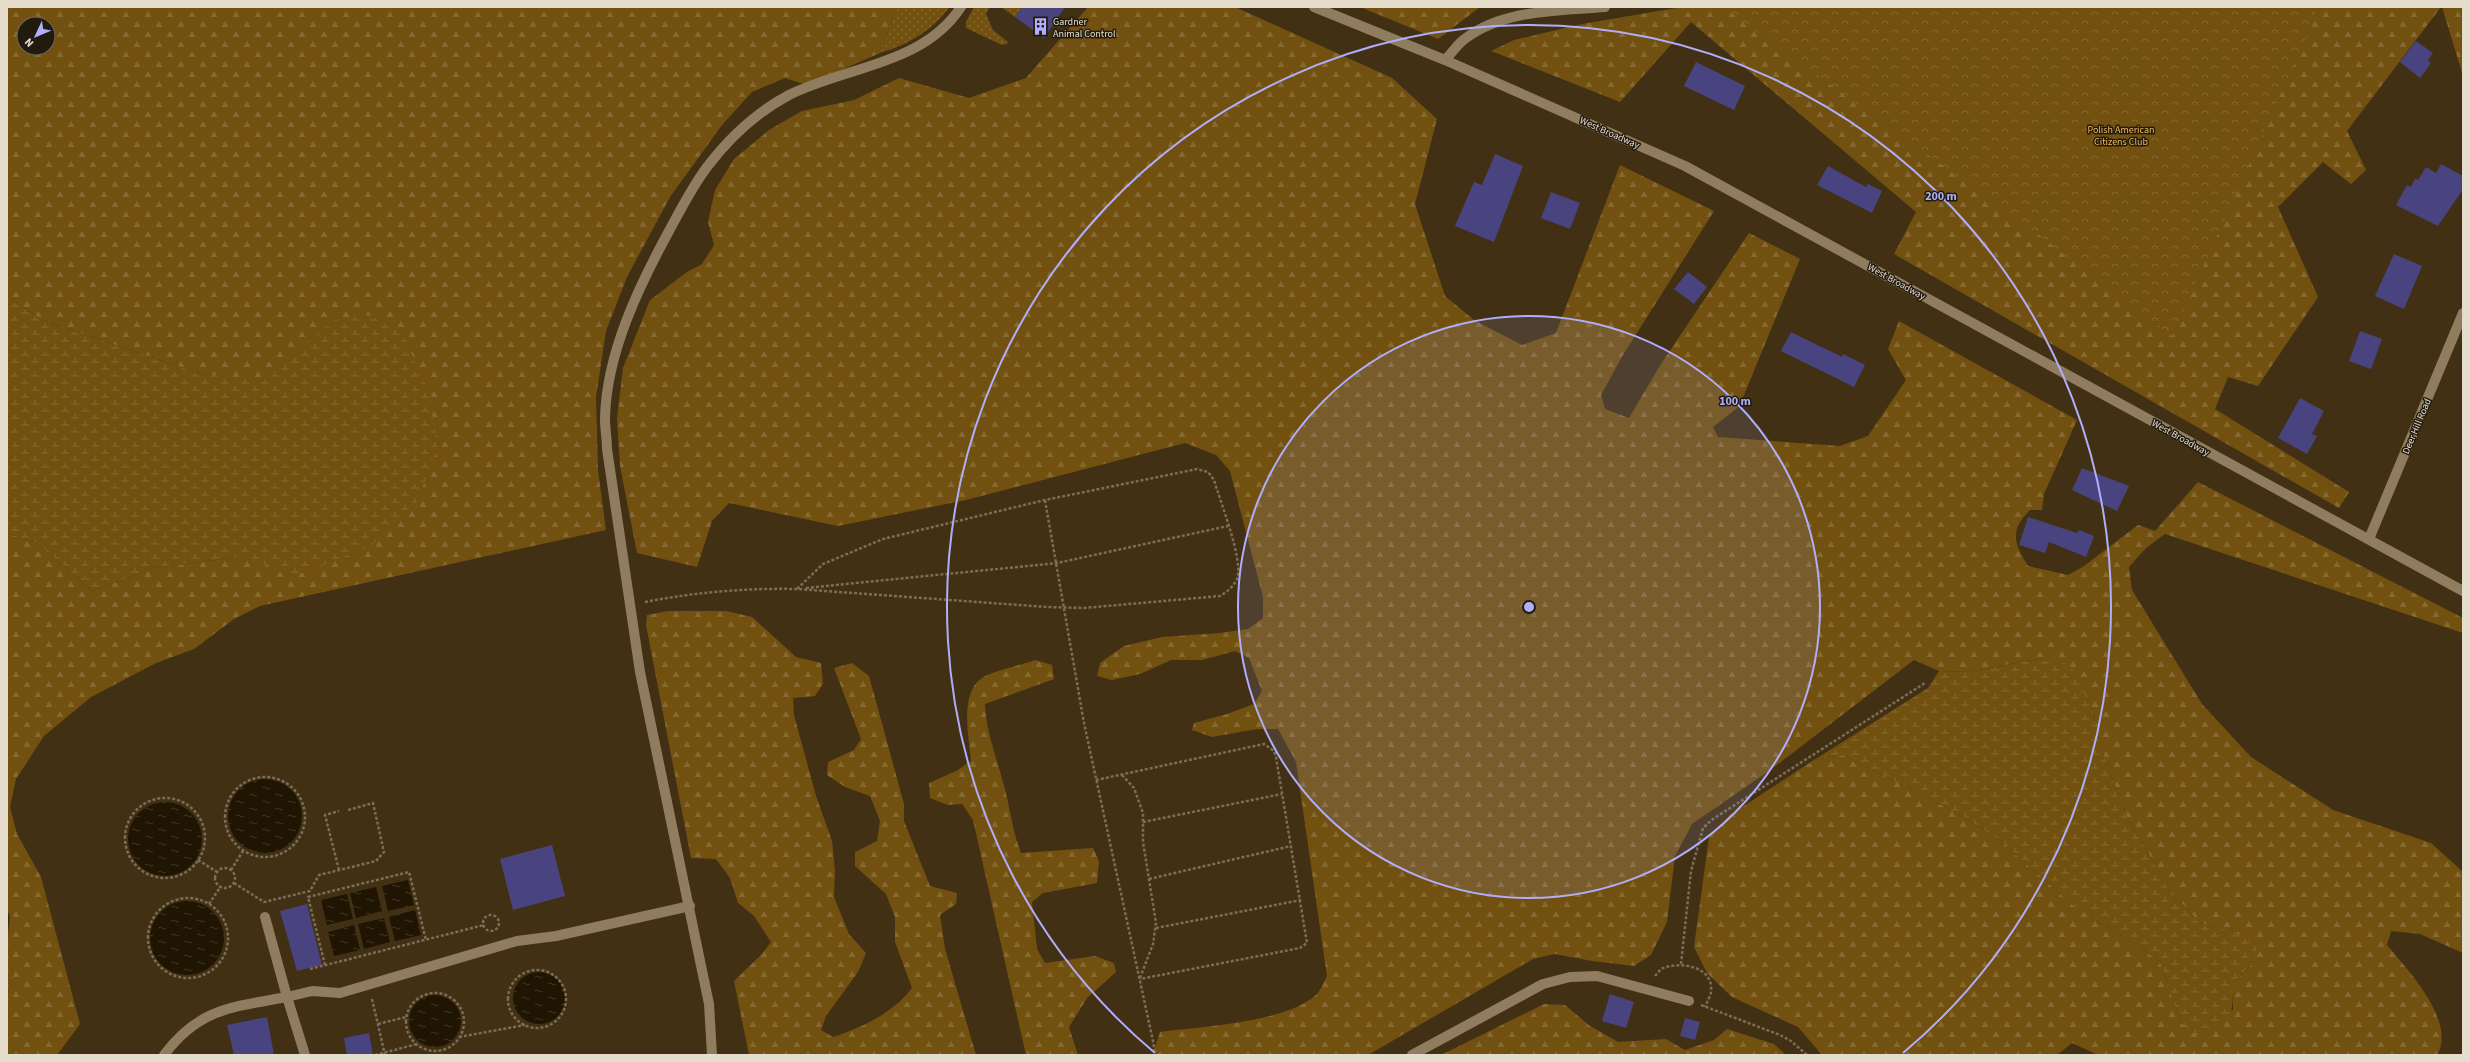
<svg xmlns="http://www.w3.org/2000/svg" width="2470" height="1062" font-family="'Source Sans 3',sans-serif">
	<defs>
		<pattern id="grass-dots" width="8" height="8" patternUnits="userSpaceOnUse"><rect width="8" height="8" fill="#725110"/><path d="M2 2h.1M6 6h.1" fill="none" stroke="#866931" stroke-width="1.8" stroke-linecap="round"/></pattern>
		<pattern id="forest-firs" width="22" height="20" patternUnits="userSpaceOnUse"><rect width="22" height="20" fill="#725110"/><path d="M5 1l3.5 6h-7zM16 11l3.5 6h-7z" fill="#866931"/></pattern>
		<pattern id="wetland-marsh" width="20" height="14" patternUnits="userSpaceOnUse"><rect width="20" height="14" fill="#725110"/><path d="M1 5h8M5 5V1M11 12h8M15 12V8" fill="none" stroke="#866931"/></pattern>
		<pattern id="park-crowns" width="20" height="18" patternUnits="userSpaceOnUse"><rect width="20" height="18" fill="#725110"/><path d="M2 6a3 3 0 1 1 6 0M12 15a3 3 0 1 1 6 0" fill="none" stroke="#866931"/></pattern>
		<pattern id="water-ripples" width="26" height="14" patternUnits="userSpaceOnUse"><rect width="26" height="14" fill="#201502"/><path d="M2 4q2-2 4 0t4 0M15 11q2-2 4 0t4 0" fill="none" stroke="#403626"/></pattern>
	</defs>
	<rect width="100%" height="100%" fill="#413014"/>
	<path fill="url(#grass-dots)" d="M897,7H950C931,31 910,44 880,53Z
		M974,7H990L986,14L993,30L1009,43L1002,45L966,28V22Z
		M1001,7H1022L1015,17Z"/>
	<path fill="url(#forest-firs)" fill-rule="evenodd" d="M7,7H897L880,53L807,85L785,78L752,92L722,125L670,197L627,277L606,331L596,397L598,470L606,530L260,606L234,619L194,649L156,663L91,697L44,736L16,779L10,807L17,834L41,877L80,1024L57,1055H7V996L13,977L7,943L10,917L7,909V533L37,543L92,591L154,568L237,557L265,380L201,374L45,321L7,298ZM24,24H48V48H24Z
		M1088,7H1235L1392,78L1437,119L1415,204L1445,296L1474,320L1522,345L1556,333L1620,165L1714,211L1623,355L1601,395L1605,409L1629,418L1659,367L1749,233L1800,259L1744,395L1736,409L1713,427L1718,437L1840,446L1868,436L1906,380L1888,349L1899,321L2077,420L2044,494L2042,510H2030C2009,531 2014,543 2028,566L2068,575L2084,566L2138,525L2155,531L2198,482L2463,618V633L2165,534L2146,548L2129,567L2132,590L2202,704L2251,757L2333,810L2431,843L2463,872V953L2420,934L2391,931L2387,945C2408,970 2457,1022 2437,1055H2098L2072,1043L2057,1055H1822L1798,1027L1732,997L1707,973L1694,947L1709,837L1730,815L1814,760L1843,755L1961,815L2002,842L2073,905L2160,961L2181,1023L2233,1010V983L2255,961L2233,931L2200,923L2170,891L2125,813L2101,747L2092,708L2037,659L1969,672L1939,671L1914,660L1769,771L1692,824L1675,856L1667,922L1651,955L1634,966L1592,961L1555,954L1533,959L1368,1055H1157L1154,1050L1160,1032C1203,1026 1284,1023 1316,995C1321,990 1324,982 1327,976L1296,762L1278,729H1257L1212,737L1192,730L1194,723L1227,714L1254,704L1262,691L1249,658L1235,651L1202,660H1171L1140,674L1112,680L1097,676L1100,663L1124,646L1162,637L1220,633L1248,629L1263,618V597L1230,471L1216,455L1185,443L966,500L838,526L729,503L712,521L697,567L637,553L620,466L617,418L623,368L650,300L687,272L702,264L714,245L708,222L715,190L734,159L769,130L802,111L854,100L899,78L969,98L1026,78Z
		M1360,7H1480L1438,39Z
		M1682,7H2441L2347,131L2366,170L2351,184L2323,162L2278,207L2318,297L2258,386L2228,377L2215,409L2349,492L2339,508L1894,254L1916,212L1691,22L1620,102L1491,51L1514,40L1582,24Z
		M2442,7H2463V76Z
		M668,611H726L752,617L796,657L821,663L823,684L815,696L793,698L794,715L816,796L832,841L835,871L834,897L849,934L866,953L858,972L826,1016L821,1030L833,1037C863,1027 893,1013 912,988L895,942V917L886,894L855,866V852L877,841L880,821L870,796L845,787L827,775L828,762L854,750L861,739L834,668L852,663L869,676L904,804V821L930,886L957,893L956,904L940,915L945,949L976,1055H749L734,981L762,954L771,942L754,916L738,903L730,878L716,859L691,858L646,625L647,615Z
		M1035,660L1052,665L1054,679L985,704C986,731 996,756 1003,782C1010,806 1012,830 1021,853L1093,848L1099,861L1097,883L1043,893L1032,902L1037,949L1045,963L1095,956L1114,963L1116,972L1087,998L1069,1027L1078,1055H1026L973,820L962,804L948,805L930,798L929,783L956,771L971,761C969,738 959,693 982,678C992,671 1022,665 1035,660Z
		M1544,1004L1565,1005L1590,1026L1618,1042L1666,1039L1685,1050L1714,1040L1727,1029L1774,1044L1786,1055H1441Z"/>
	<path fill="url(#wetland-marsh)" d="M7,298L45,321L201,374L265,379L333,320L368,315L402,332L428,391L438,447L416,504L370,547L297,575L237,557L154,568L92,591L37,543L7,533Z
		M2037,659L2069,664L2092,708L2101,747L2125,813L2170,891L2200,923L2233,931L2257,946L2255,961L2233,983C2233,1019 2232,1019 2202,1039L2181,1023L2160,961L2073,905L2002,842L1961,815L1843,755L1814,760L1928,688L1939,671L1969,672Z
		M7,943L13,977L7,996Z"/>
	<path fill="url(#park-crowns)" d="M1723,7H2303L2317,13L2172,336L2043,238Z"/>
	<path fill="url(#water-ripples)" d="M228 816a37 37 0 1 1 74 0a37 37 0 1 1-74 0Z
		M128 839a37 37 0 1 1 74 0a37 37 0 1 1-74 0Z
		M408,880L414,905L388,911L382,886Z
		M376,887L382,911L356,918L350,893Z
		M347,894L353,919L327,925L321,900Z
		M150 938a37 37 0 1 1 74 0a37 37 0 1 1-74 0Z
		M415,910L421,935L395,941L389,917Z
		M384,918L390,942L364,949L358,924Z
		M354,925L360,950L334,956L328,932Z
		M513 998a26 26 0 1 1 52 0a26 26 0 1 1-52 0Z
		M409 1021a26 26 0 1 1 52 0a26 26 0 1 1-52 0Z"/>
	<path fill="#49447f" d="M1022,7H1065L1044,38L1015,17Z
		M2416,41L2433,53L2428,60L2431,63L2420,78L2400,62Z
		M1696,62L1745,86L1734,110L1684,86Z
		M1495,154L1523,166L1494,242L1455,226L1474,182L1482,185Z
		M2441,164L2463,176V189L2438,226L2396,205L2407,185L2411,187L2415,179L2418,180L2426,167L2436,173Z
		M1828,166L1866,187L1868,184L1882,191L1872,213L1817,185Z
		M1551,192L1580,203L1570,229L1541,218Z
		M2394,254L2422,266L2404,309L2375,296Z
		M1688,272L1707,287L1694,304L1674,289Z
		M2360,331L2382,339L2371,369L2349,361Z
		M1791,332L1842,357L1843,354L1865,365L1854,387L1781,351Z
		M2300,398L2324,411L2312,434L2317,436L2307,454L2278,438Z
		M2082,468L2129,486L2117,511L2072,490Z
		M2028,517L2077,533L2079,530L2094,536L2086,557L2049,542L2045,553L2019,545Z
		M552,845L565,896L513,910L500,859Z
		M307,904L322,965L297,971L280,911Z
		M1610,994L1634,1002L1626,1028L1602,1021Z
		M267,1017L274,1055H234L227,1025Z
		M1685,1018L1700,1022L1695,1040L1680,1036Z
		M369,1033L373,1055H347L344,1038Z"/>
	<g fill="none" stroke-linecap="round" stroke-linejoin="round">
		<path stroke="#7c6d55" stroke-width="2.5" stroke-dasharray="3 2" stroke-linecap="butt" d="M1045,500L1084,723L1153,1041L1155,1055
			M806,588L1057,563L1228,526
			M645,602C696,592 746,588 797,589L1047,607L1084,608L1220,596C1227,592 1234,586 1237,579C1244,561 1220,501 1214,480L1208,472L1197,469L1045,500L883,539L823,564L797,589
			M1122,775L1134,788L1143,813V842L1156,923L1153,944L1140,978
			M225 817a40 40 0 1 1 80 0a40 40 0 1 1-80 0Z
			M1096,780L1264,744L1274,751L1276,757L1307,943L1300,948L1140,979
			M125 838a40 40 0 1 1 80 0a40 40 0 1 1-80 0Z
			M1143,822L1282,794
			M198,860L217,872
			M215 878a10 10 0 1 1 20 0a10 10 0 1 1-20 0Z
			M231,870L243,851
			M339,870L325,815L339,811
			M1149,879L1291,846
			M234,883L264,902L310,891L319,875L376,861L384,852L373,803L348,810
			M148 938a40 40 0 1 1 80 0a40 40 0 1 1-80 0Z
			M209,904L221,886
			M483 923a8 8 0 1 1 16 0a8 8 0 1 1-16 0Z
			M1156,928L1301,900
			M1681,964L1691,871L1703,828L1713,819L1925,683
			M325,965L308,897L409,872L426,940
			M310,969L484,925
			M508 999a29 29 0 1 1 58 0a29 29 0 1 1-58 0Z
			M1655,976L1661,969C1678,961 1714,965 1711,992C1710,997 1707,1002 1705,1007
			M406 1022a29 29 0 1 1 58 0a29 29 0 1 1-58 0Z
			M372,999L385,1055
			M1701,1005L1780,1035L1791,1041L1807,1055
			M378,1024L406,1017
			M459,1037L525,1025
			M375,1055L417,1044"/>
		<path stroke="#907d5f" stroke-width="10" d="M265,917L287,997L312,991L340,993L517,941L556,936L690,906
			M164,1055C199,1008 233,1007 287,997L305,1055
			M712,1055L709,1004L640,672L607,449C607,439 605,429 605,419C606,354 639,286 669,231C681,209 692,187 707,167C729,138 757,112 789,95C847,66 923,65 961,7
			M1412,1055L1543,984L1570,977L1597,976L1689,1001"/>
		<path stroke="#907d5f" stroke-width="10" d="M1445,60C1452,53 1458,43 1466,38C1505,9 1559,11 1605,7
			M2369,539L2463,313"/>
		<path stroke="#907d5f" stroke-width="10" d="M1314,7L1445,60L1685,166L2463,591"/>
	</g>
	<circle cx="1529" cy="607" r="291" fill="#b0aefa" fill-opacity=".12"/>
	<g fill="none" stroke="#b0aefa" stroke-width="2">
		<circle cx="1529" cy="607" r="291"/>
		<path d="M1155 1053A582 582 0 1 1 1903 1053"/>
	</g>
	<defs>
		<symbol id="building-bare" viewBox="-9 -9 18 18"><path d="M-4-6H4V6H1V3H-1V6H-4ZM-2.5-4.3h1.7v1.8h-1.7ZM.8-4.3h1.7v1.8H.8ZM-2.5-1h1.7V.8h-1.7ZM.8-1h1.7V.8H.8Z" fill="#b0aefa" stroke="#211a0e" stroke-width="2.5" paint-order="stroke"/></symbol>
	</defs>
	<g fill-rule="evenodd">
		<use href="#building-bare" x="1028" y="14" width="25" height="25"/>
	</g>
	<g text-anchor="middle" stroke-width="3" stroke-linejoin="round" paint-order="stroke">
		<g font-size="10" fill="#e6dccb" stroke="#211a0e" text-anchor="start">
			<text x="1053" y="25">Gardner<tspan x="1053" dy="12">Animal Control</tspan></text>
		</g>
		<g font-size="10" fill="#f1bc60" stroke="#211a0e">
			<text x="2121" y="133">Polish American<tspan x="2121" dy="12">Citizens Club</tspan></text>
		</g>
		<g font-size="10" fill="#e6dccb" stroke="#211a0e">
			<text transform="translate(1610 132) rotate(24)" y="4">West Broadway</text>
			<text transform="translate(1897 281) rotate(29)" y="4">West Broadway</text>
			<text transform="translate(2416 426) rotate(-67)" y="4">Deer Hill Road</text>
			<text transform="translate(2181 437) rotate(29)" y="4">West Broadway</text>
		</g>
	</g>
	<circle cx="1529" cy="607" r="6" fill="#b0aefa" stroke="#211a0e" stroke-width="2"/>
	<g font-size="12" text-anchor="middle" font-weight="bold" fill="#b0aefa" stroke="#211a0e" stroke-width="3" stroke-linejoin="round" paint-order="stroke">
		<text x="1941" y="200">200 m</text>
		<text x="1735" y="405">100 m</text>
	</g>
	<rect width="2470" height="1062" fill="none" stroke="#e6dccb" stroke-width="16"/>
	<g transform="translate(36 36) rotate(226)"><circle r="19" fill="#211a0e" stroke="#70685a"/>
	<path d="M0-3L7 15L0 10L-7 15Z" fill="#b0aefa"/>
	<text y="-6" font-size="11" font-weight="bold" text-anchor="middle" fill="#e6dccb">N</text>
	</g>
</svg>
